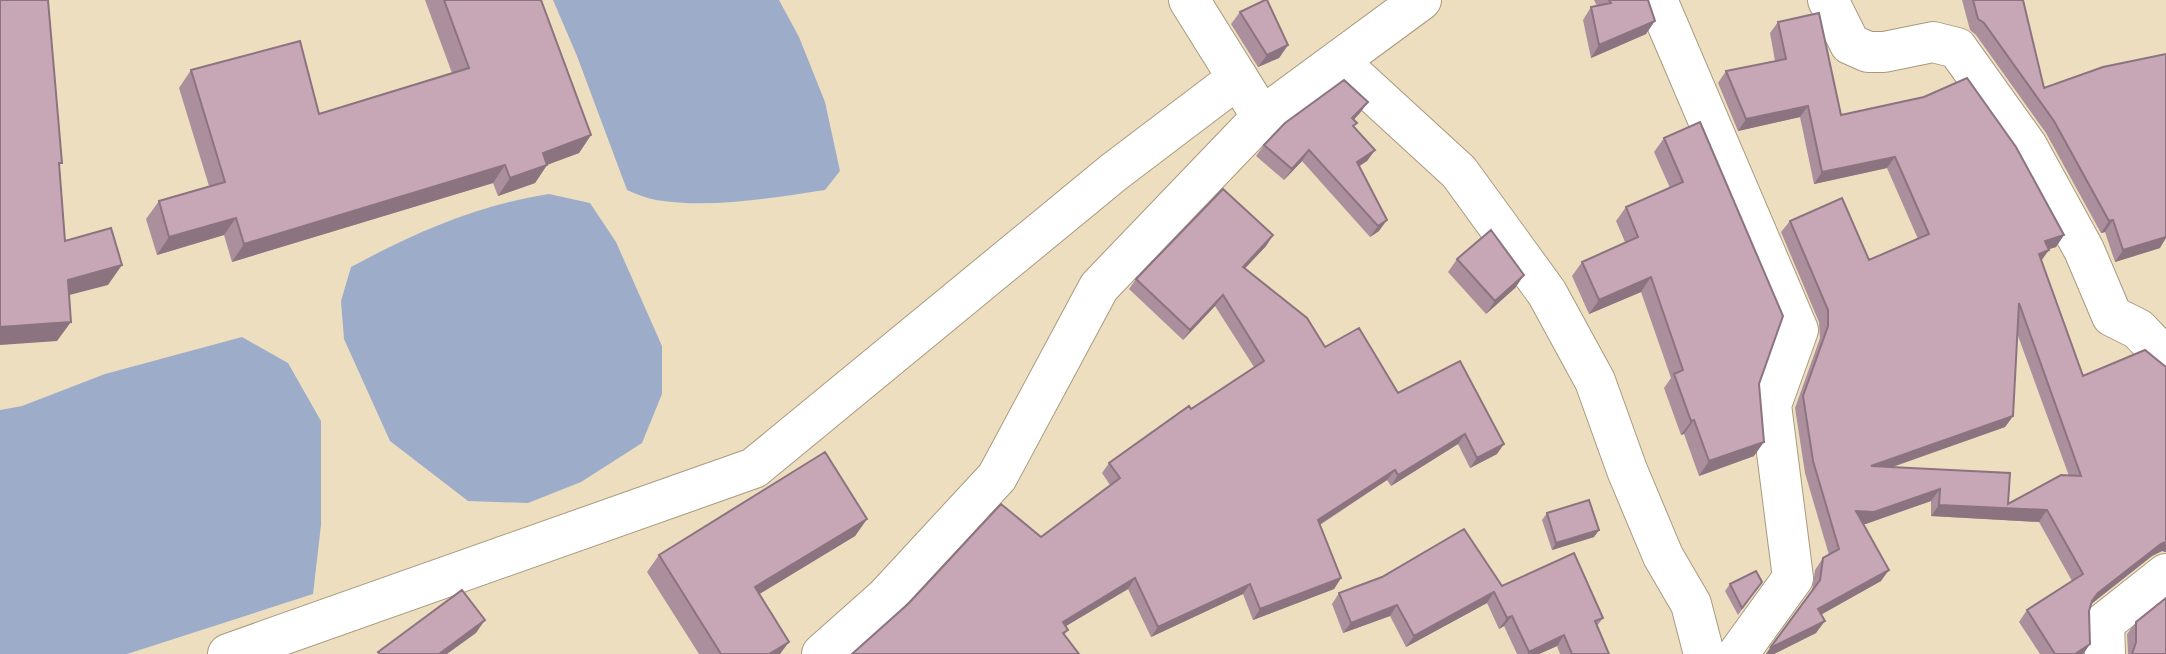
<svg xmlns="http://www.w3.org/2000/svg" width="2166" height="654" font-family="'Golos Text',sans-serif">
	<rect width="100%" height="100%" fill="#eddec0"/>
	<path fill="#9dacc9" d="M553,0H779L799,37L825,102L840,171L825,190C771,198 711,209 656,200C646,198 636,194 627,190L577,56Z
		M549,194L590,203L616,242L662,346V394L642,443L581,482L528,503L468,501L390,441L344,339L341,301L351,267C414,233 478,205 549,194Z
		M242,337L288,363L321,421V525L313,594L127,654H0V410L22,406L105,374Z"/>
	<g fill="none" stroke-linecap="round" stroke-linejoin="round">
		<defs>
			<path id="minor" d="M1657,0L1798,330L1771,405L1793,578L1738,654
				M1828,0L1850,44L1868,52H1884L1933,42L1957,48L2027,146L2084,250L2112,316L2138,329L2166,358
				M1338,61L1459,172L1547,293L1595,381L1627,470L1663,556L1691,604L1704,654
				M1262,117L1421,0
				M228,654L754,468L1114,172L1238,78
				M822,654L885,598L997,477L1099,287L1262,117L1189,0
				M2105,654L2104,623L2166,574"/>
		</defs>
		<use href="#minor" stroke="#a99a7e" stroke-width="42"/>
		<use href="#minor" stroke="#fff" stroke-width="40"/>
	</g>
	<path fill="#ab8f9d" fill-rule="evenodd" d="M425,0H541L591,135L579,153L547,165L535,183L498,196L493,183L232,262L224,235L157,255L146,219L159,201L209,186L179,88L191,70L319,114L452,73Z
		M1594,0H1648L1646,34L1591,58L1583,20L1591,7L1597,6Z
		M1962,0H2023L2044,88L2160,248L2115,262L2105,232L2101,233L2046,133L1976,35L1970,30Z
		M1240,12L1288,45L1279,58L1258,67L1231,24Z
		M1778,22L1841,115L2064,235L2056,247L2049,249L2041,261L2083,376L2166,367V552L2162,551L2152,556L2091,604L2089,611L2090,644L2083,654H2040L2019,622L2027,610L2072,581L2039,522L1931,516V501L1863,524L1881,581L1821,614L1816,633L1774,654H1766L1812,591L1815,570L1823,558L1829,555L1805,473L1795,408L1820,338L1819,322L1781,232L1790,221L1869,260L1918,239L1887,168L1814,184L1800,117L1738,131L1718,83L1726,71L1775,61L1770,33ZM2017,333L2069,476L2008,504L1893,467L2005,427L2013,416Z
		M1368,102L1354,120V127L1375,150L1367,161L1359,166L1379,231L1370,237L1302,161L1284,180L1256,156L1264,145Z
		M1700,122L1759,384L1754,456L1699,476L1684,434L1681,435L1664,388L1671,378L1641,292L1589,314L1572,276L1582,262L1625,242L1616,221L1626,207L1670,188L1654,152L1664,138Z
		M1273,235L1266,246L1245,268L1325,347L1497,454L1470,468L1458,444L1391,486L1387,480L1320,525L1341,578L1334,589L1253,620L1243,594L1151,637L1128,589L1066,626L1068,630L1064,635L852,654L1041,537L1110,485L1102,473L1109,463L1254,367L1215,306L1183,340L1129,289L1136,279Z
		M1457,259L1524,275L1515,288L1486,314L1448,272Z
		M1547,513L1599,530L1594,537L1552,550L1542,520Z
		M867,519L855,536L759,594L780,654H699L647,572L659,555Z
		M1762,582L1738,615L1725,591L1730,584Z
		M1502,586L1603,618L1597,626L1609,654H1560L1557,646L1539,654H1517L1504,626L1499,629L1487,603L1406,647L1390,616L1343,633L1332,604L1339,593Z
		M2136,622L2166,654H2128L2127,634Z"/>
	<path fill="#8b747f" d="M1655,21L1646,34L1591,58L1599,45Z
		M1288,45L1279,58L1258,67L1267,55Z
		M1368,102L1360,113L1344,129L1352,118Z
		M1808,106L1800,117L1738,131L1746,119Z
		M591,135L579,153L530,171L543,153Z
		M1309,150L1302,161L1284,180L1292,169Z
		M1375,150L1367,161L1349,173L1357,162Z
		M1895,157L1887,168L1814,184L1822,172Z
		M505,165L493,183L232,262L244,244Z
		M547,165L535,183L498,196L510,178Z
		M236,218L224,235L157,255L169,237Z
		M1387,220L1379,231L1370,237L1378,226Z
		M2113,220L2105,232L2101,233L2109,221Z
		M2166,229V238L2160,248L2115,262L2123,250Z
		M1273,235L1266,246L1236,278L1243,267Z
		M2064,235L2056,247L2037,253L2045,241Z
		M2049,250L2041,261L2039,254Z
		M122,265L108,285L54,299L68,280Z
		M1524,275L1515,288L1486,314L1495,301Z
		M1651,277L1641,292L1589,314L1599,300Z
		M1223,295L1215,306L1183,340L1190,330Z
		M71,322L57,341L0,345V327Z
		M2013,416L2005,427L1863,477L1871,466Z
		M1694,420L1684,434L1681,435L1691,421Z
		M1465,434L1458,444L1391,486L1398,475Z
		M1764,442L1754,456L1699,476L1709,461Z
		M1504,444L1497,454L1470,468L1477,458Z
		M1395,470L1387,480L1311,530L1318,520Z
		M1940,489L1931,501L1866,524L1848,523L1856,511Z
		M1939,505L2047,510L2039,522L1931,516Z
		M867,519L855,536L743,604L755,587Z
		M1599,530L1594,537L1552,550L1556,543Z
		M2166,542V552L2162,551L2152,556L2090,605L2084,613L2098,593L2161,544Z
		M1889,570L1881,581L1810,621L1818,609Z
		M1135,578L1128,589L1056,632L1063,622Z
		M1341,578L1334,589L1253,620L1260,609Z
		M1250,584L1243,594L1151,637L1158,627Z
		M1494,592L1487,603L1406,647L1414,636Z
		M1397,605L1390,616L1343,633L1351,623Z
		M1512,616L1504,626L1499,629L1507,618Z
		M485,620L476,633L447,654H439Z
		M1825,621L1816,633L1774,654H1766L1770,648Z
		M1564,635L1557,646L1539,654H1527L1529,652Z
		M789,642L780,654H769Z
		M2090,644L2083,654H2075Z"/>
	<path fill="#c7a6b6" stroke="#8b747f" stroke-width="2" fill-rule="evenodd" d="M0,0H48L62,163H59L65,241L111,228L122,265L68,280L71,322L0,327Z
		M444,0H541L591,135L543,153L547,165L510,178L505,165L244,244L236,218L169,237L159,201L225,182L191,70L300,41L319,114L469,68Z
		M1265,0H1267L1288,45L1267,55L1240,12Z
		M1609,0H1648L1655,21L1599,45L1591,7L1611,3Z
		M1973,0H2023L2044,88L2103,67L2166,54V237L2123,250L2113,220L2109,221L2054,121L1984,23L1978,19Z
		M1819,13L1841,115L1924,97L1967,78L2016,147L2064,235L2045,241L2049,250L2039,254L2083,376L2145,350L2166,367V542L2161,544L2098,593L2092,601L2089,611L2090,644L2075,654H2055L2027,610L2083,574L2047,510L1939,505L1940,489L1874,512L1856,511L1889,570L1818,609L1825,621L1770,648L1820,580L1823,558L1839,549L1813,461L1803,396L1828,326V310L1790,221L1842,198L1869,260L1929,234L1895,157L1822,172L1808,106L1746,119L1726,71L1786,59L1778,22ZM2019,303L2081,476L2061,475L2008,504L2010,473L1871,466L2013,416Z
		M1344,80L1368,102L1352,118L1357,123L1353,126L1375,150L1357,162L1387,220L1378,226L1309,150L1292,169L1264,145L1285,123Z
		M1700,122L1783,316L1759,384L1764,442L1709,461L1694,420L1691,421L1674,374L1683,370L1651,277L1599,300L1582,262L1638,237L1626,207L1683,182L1664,138Z
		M1223,189L1273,235L1243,267L1307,318L1325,347L1359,328L1398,393L1460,361L1504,444L1477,458L1465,434L1398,475L1395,470L1318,520L1341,578L1260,609L1250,584L1158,627L1135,578L1063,622L1068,630L1063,633L1079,654H852L909,603L1001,504L1041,537L1120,478L1109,463L1189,406L1191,409L1264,361L1223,295L1190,330L1136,279Z
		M1491,230L1524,275L1495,301L1457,259Z
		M825,452L867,519L755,587L789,642L769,654H721L659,555Z
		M1589,500L1599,530L1556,543L1547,513Z
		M1464,529L1502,586L1574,553L1603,618L1595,621L1609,654H1572L1564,635L1529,652L1512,616L1507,618L1494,592L1414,636L1397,605L1351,623L1339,593L1382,577Z
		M1756,571L1762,582L1742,608L1730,584Z
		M462,590L485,620L439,654H380L378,652Z
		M2166,598V654H2132L2136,642V622Z"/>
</svg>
